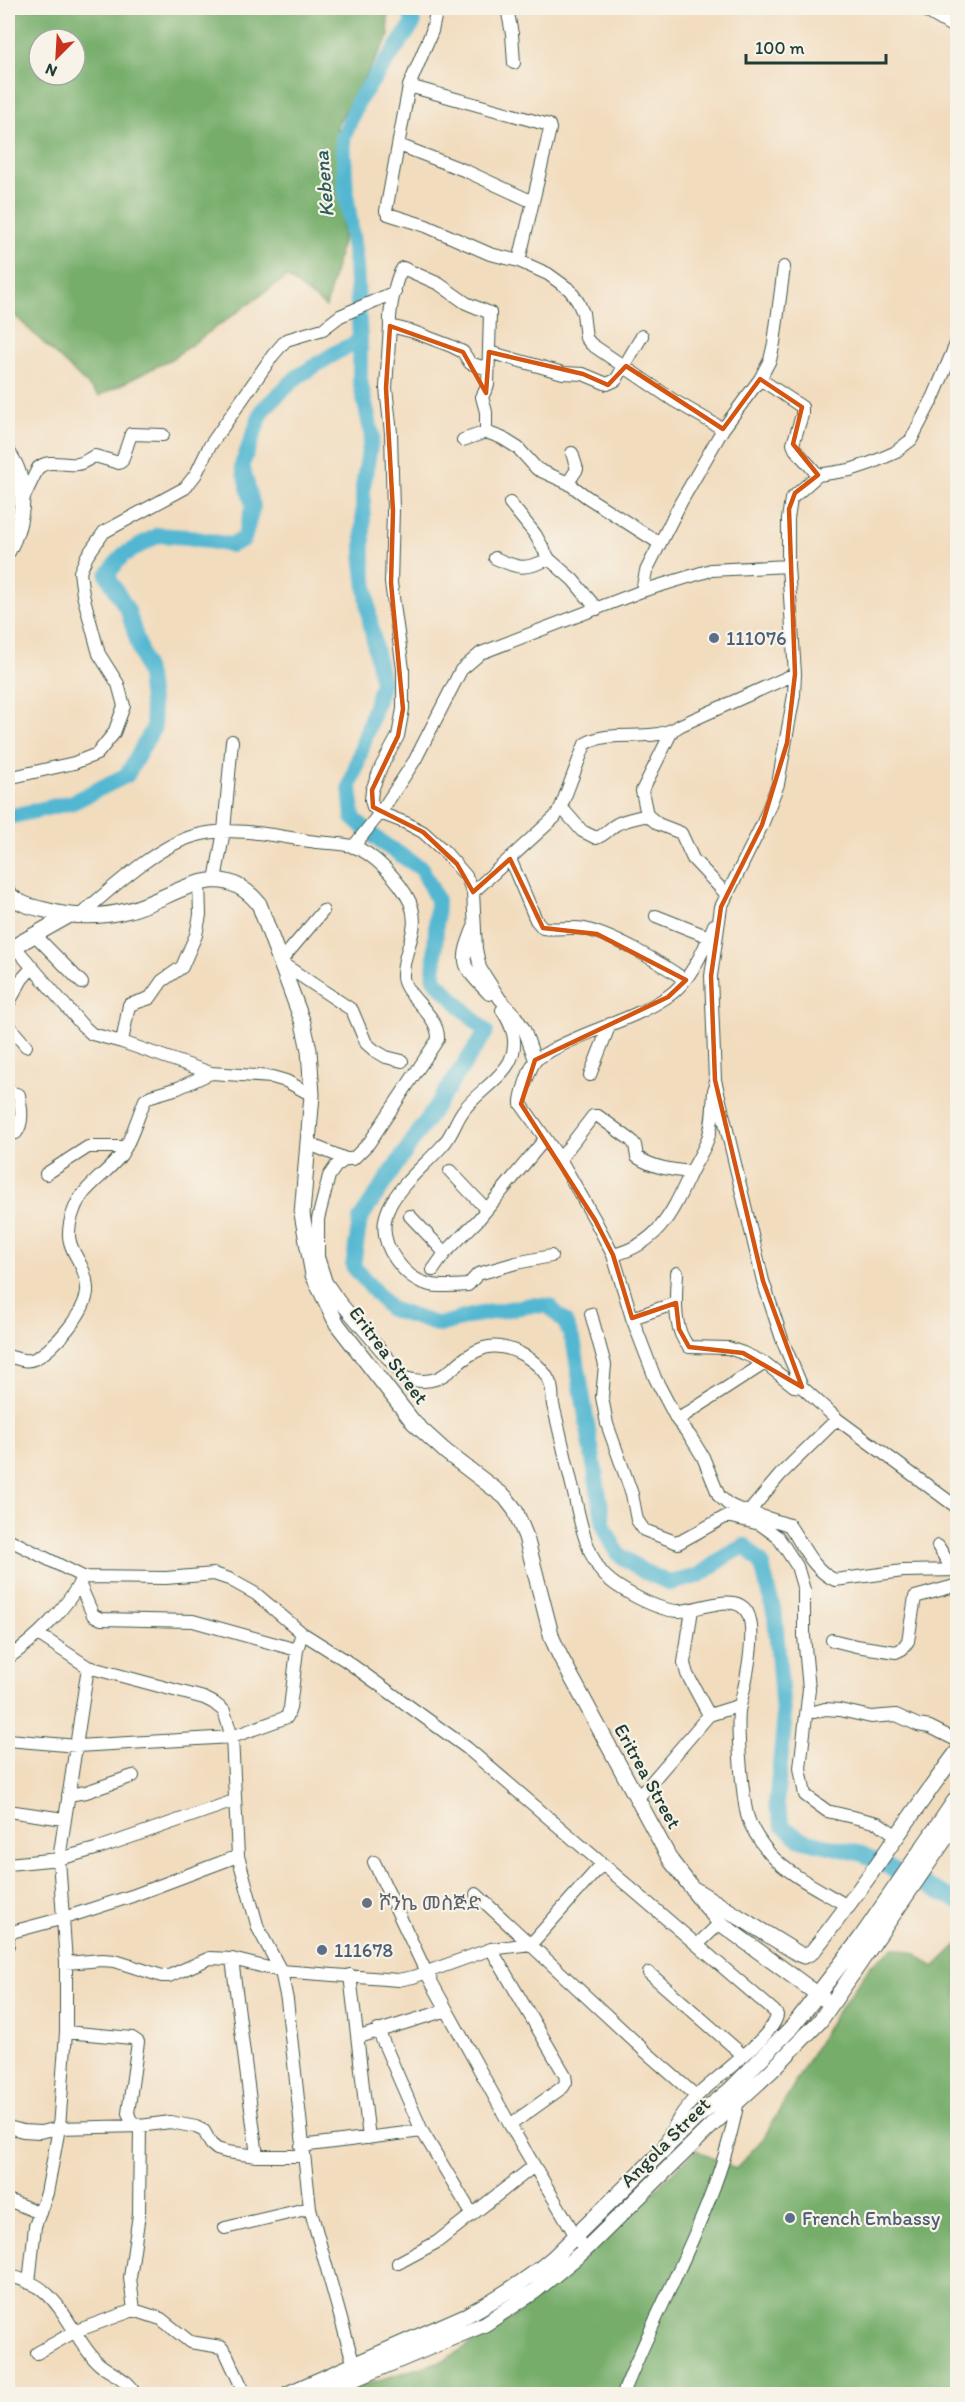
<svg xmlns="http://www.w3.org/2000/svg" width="965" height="2402" font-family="Itim,'Noto Sans Ethiopic',sans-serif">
	<rect width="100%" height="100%" fill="#f7f3e8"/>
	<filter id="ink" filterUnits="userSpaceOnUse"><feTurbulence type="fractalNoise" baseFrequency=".0167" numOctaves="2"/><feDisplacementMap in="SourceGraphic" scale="12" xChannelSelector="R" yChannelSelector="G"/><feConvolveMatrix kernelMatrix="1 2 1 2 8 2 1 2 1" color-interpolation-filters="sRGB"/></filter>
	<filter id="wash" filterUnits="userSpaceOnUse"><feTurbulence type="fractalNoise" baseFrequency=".008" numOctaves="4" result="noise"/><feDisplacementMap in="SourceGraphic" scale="24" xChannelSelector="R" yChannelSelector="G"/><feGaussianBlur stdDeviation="1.35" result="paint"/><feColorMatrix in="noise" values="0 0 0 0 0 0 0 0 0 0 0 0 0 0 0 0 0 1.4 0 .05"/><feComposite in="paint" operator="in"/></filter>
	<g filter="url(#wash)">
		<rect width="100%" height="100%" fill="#f2dcbe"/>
		<path fill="#76ad6b" stroke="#4a7550" stroke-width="1.5" fill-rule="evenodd" d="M8,8H387L389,36L337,125L343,238L326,307L287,277L171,359L99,396L8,309ZM39,39H75V75H39Z
			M957,1945V2394H332L445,2360L512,2318L575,2266L696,2150L735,2169L763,2139L827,2027L870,1966L894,1947L915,1953L934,1967Z"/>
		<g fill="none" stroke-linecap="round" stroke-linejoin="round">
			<path stroke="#53b7d1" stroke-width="16" d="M409,8L413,24L358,101L343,138L346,192L356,265L360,341V381L372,435L363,486V562L370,621L382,683L350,786L353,818L382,843L422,869L437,900L434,979L486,1032L360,1219L353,1266L390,1309L439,1325L475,1315L532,1305L549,1306L565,1322L574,1344L604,1526L617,1553L643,1571L670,1583L698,1576L727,1555L745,1546L761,1562L775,1616L784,1725L776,1804L783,1826L800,1839L862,1854L958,1901
				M8,817L73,802L127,775L154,727L148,676L128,611L107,575L123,555L158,535L187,537L231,545L244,539L253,506L242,465L263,409L297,377L337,352L360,341"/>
		</g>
	</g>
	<g filter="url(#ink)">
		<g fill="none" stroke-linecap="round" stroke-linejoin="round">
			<defs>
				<path id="minor" d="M437,8L432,31L409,86L386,211L388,214L426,226L490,254L519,261L548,274L570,290L578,302L583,313L586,338L591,344L673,400L723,429
					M507,8L512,34L514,63
					M409,86L549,125L550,129L519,261
					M399,145L466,171L533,202
					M390,326L386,388L391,433L393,511L391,583L403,669V709L398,736L381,767L372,790L371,800L373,807L380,813L406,823L423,832L445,852L466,876L473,892L476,949L480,968L500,999L514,1014L524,1029L535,1060
					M958,339L934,396L911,440L894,453L871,463L850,470L818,475L791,499L788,519V566L795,674L794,695L778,784L762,825L721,907L711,976L715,1080L763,1281L783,1342L802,1387L837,1419L958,1508
					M489,352L563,373L583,374L607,384L616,380L642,336
					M488,369L470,363L463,352L451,346L414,332L390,326C389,314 395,277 403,268L439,284L466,303L490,313L488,385L482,397L486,412V432L502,438L518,448L537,469L568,483
					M760,379L802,407V415L793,444L795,449L818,475
					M463,440L486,432
					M572,453L577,469L568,483L587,497L659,543
					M22,501L38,468C50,458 63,466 77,464C83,464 89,458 95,456L119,463L122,461L131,434L163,435
					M510,503L535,534L549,559L573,580L597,609
					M495,558C519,569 525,570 549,559
					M642,591L646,571L681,502L723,429L760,379L770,360L774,343L784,267
					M672,731L642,791L647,815L658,824L681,833L693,859L727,895
					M8,778L74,763L97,754L114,733L124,706L118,684L99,654L83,595L80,572L87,556L104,532L185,488L196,474L209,447L273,355L286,340L323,329L340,316L395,292
					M561,807L582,831L596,838C606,835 609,828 617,824C626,819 637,818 647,815
					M353,847L380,813L415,760L461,670L481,653L642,591L711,570L788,566
					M510,859L536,920L543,928C556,930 572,926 585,929C614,936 660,962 685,980
					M215,880L224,831L232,741
					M473,892L555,817L561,807L585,744C614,727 653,745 681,725L795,674
					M323,911L280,962L352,1010L366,1043L374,1050L386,1057L402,1061
					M79,916C110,890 155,847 194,836C232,825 277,836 316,842C327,843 340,843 352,846C374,853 400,881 410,902C422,931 402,949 403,977C404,996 439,1014 438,1039L369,1143L353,1159H346L309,1144
					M656,916L709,937
					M714,925C704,950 690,982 667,997C631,1021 587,1030 550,1051C546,1054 538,1057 535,1061C530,1068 520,1096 521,1104L560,1159L595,1220L613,1255L632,1318L655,1378L677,1420L690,1436L703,1457L719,1496L728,1504L736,1508L789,1525C802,1543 813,1571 835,1580L903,1571L958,1570
					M473,929C459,964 462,966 489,994
					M34,934L82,983
					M14,946L82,1025L92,1034L122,1042L129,1005L150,998L162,981L182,967L196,935L200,915L199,882
					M8,1004L22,979L32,968
					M502,1010C512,1025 519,1042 510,1061C501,1079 475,1094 463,1111C455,1122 452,1136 442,1146C413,1179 361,1211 396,1260C416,1288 436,1288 468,1285L478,1274L516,1263L551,1256
					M8,1025L26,1046
					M122,1042L211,1073L272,1077L286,1081L312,1095
					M590,1075L610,1024
					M8,1091L19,1095C21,1107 24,1123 16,1133L8,1134
					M346,1159L336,1166L329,1176L318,1219V1257L326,1282L339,1301L405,1378C448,1391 451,1359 484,1348C508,1341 544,1362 551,1386C553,1392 552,1399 553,1405C560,1432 566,1461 573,1489C579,1516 584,1546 600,1570C612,1587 658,1611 679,1611C698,1611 735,1591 747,1612C756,1627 749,1663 746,1679C744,1690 741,1700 739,1711C737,1734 742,1792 747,1815C751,1829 760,1842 770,1854C791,1877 823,1891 849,1907
					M560,1159L593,1116H598L631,1140L635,1145L637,1157C654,1168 672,1170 691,1172
					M450,1171L486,1209
					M46,1174L88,1147H126
					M410,1216L445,1253
					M613,1255C661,1243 673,1210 692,1170C697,1161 703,1151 707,1141C713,1125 713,1107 714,1090
					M433,1270L445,1253L478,1220L545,1139
					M677,1273C676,1296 672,1329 689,1347L728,1348L743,1353L765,1363L794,1386L802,1387
					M591,1314L605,1365L602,1397L607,1424L632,1494L637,1520L644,1530L678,1543L725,1517H732L760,1524L778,1537L797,1566L804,1590V1636L809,1689L800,1768L805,1795L827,1811L878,1823L896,1835
					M632,1318L676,1303
					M8,1356C16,1358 26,1363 34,1359C53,1351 89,1309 87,1288C85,1254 58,1252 74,1210C82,1187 107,1174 121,1155C132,1139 137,1118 145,1100L151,1096L178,1088L211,1073
					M677,1420L765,1363
					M748,1513L780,1475L837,1419
					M8,1539L83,1577L166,1578L214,1574L229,1579L256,1594L302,1633L345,1660L467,1748L774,2011L777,2015C775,2035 713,2080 697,2096C682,2110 673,2128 664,2146
					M938,1546L952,1569
					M79,1583L93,1615L101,1619L193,1621L297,1650
					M692,1609L684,1663L687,1674L709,1715
					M38,1634L88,1667L204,1698L214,1703L224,1711L232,1737L238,1856L258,1928L281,1971L287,2000L310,2208L356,2373
					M832,1640L856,1646L896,1652L902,1649L908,1641L915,1597L958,1585
					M8,1658C37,1638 65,1610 82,1579
					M814,1712L825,1709L840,1710L871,1717L896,1715L918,1725L930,1727L958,1741
					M8,1740L77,1746L232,1737L287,1717L290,1708L297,1650L302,1633
					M68,1795L86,1792L133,1776
					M637,1799L709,1715L738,1706
					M8,1811L64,1819
					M374,1862L426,1972L510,2125L580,2243
					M8,1864L59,1859L99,1848L234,1801
					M476,1894L646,2052L696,2096
					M8,1933L64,1918L132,1896L238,1856
					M8,1945V1933
					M697,1945L720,1923
					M491,1949L565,2075L566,2082L563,2087L510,2125
					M232,1959L257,2156
					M66,1963L102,1960L115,1961L162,1976H169L210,1958L232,1959L281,1971L398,1980L413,1977L491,1949L531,1944L602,1864
					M649,1973L744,2056
					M350,1975L369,2138
					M378,2030L422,2131L472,2214
					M66,2032L132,2038L138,2042L128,2113L131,2121L140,2126L139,2214L130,2278L134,2310
					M359,2037L447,2010
					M8,2127L23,2131L40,2132L59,2128L140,2126L170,2122L196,2127L204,2131L211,2144L217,2149L227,2152L257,2156H302
					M301,2146L422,2131
					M8,2200L40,2213
					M225,2228L310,2208
					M398,2263L437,2242L534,2166
					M8,2275C20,2279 36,2283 45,2292C67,2311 77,2342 97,2362C108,2373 130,2379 135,2394
					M29,2283L35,2226L47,2193L59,2128L66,2032V1963L59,1859L88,1667
					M37,2353L76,2331L134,2310L161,2319L190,2342L221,2347L226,2353L245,2394
					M623,2394C661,2297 720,2204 738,2100L736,2098"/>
				<path id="major" d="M924,8L958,28
					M8,453C29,481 24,521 8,551
					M8,893C19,905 33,907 49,911C76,918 103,917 130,910C175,898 219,854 259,904L303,1023L309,1050L312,1095L302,1214L313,1275L337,1324L414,1423L446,1452L505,1497L515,1510L526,1537L552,1638L560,1656L671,1861L692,1888L799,1954L804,1956L812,1952C864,1888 908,1817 958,1751
					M8,950L68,916
					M695,1893L720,1923L824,1999
					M287,2394L467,2315C498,2298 528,2280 554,2257L696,2118L730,2090L794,2025L860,1939L958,1796
					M318,2394L485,2324L535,2291L585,2250L712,2125L771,2071L820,2021L958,1820"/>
			</defs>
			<use href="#minor" stroke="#3f5549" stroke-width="14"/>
			<use href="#major" stroke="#3f5549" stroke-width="17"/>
			<use href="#minor" stroke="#fff" stroke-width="12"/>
			<use href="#major" stroke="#fff" stroke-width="15"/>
		</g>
	</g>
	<path fill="none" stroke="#d45610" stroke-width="4.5" stroke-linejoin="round" d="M390,326L463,352L486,393L489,352L583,374L608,385L626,366L723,429L760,379L802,407L793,444L818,475L795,493L789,509L795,674L787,743L762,825L721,907L711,976L715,1080L763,1281L802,1387L743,1353L689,1347L679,1329L676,1303L632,1318L613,1255L595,1220L521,1104L535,1060L668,997L686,980L597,934L543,928L510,859L473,892L457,864L423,832L373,807L372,790L398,736L403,709L391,583L393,511L386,388Z"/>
	<g fill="#5c6f8a" stroke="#f7f3e8" stroke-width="2">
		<circle cx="714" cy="638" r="6"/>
		<circle cx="322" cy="1950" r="6"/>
		<circle cx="790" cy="2218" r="6"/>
	</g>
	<circle fill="#6b7280" stroke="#f7f3e8" stroke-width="2" cx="367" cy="1903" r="6"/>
	<g text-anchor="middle" stroke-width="4.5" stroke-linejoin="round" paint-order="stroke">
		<g font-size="20" fill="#4e5e75" stroke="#f7f3e8" text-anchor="start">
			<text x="726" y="645">111076</text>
			<text x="334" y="1957">111678</text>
			<text x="802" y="2225">French Embassy</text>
		</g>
		<g font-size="20" fill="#1f3d34" stroke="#f7f3e8">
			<text transform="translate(389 1355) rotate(53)" y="7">Eritrea Street</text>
			<text transform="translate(648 1776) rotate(61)" y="7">Eritrea Street</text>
			<text transform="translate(665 2142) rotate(-45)" y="7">Angola Street</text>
		</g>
		<g font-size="20" fill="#5b616d" stroke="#f7f3e8" text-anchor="start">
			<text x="379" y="1910">ሾንኬ መስጅድ</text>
		</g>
		<g font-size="21" font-style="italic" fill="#2c5c5b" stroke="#f7f3e8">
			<text transform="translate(324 184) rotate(-95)" y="7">Kebena</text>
		</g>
	</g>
	<rect width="965" height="2402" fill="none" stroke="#f7f3e8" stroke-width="30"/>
	<g transform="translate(57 57) rotate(204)"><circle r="28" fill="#f7f3e8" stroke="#a1aaa0" stroke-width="1.5"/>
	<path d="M0-4.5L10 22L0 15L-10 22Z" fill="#c8321e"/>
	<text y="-9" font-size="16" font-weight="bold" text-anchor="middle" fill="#1f3d34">N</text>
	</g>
	<path d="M746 54v9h140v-9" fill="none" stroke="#1f3d34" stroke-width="3"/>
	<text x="755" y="54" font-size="18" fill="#1f3d34" stroke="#f7f3e8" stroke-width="4.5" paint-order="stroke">100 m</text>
</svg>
